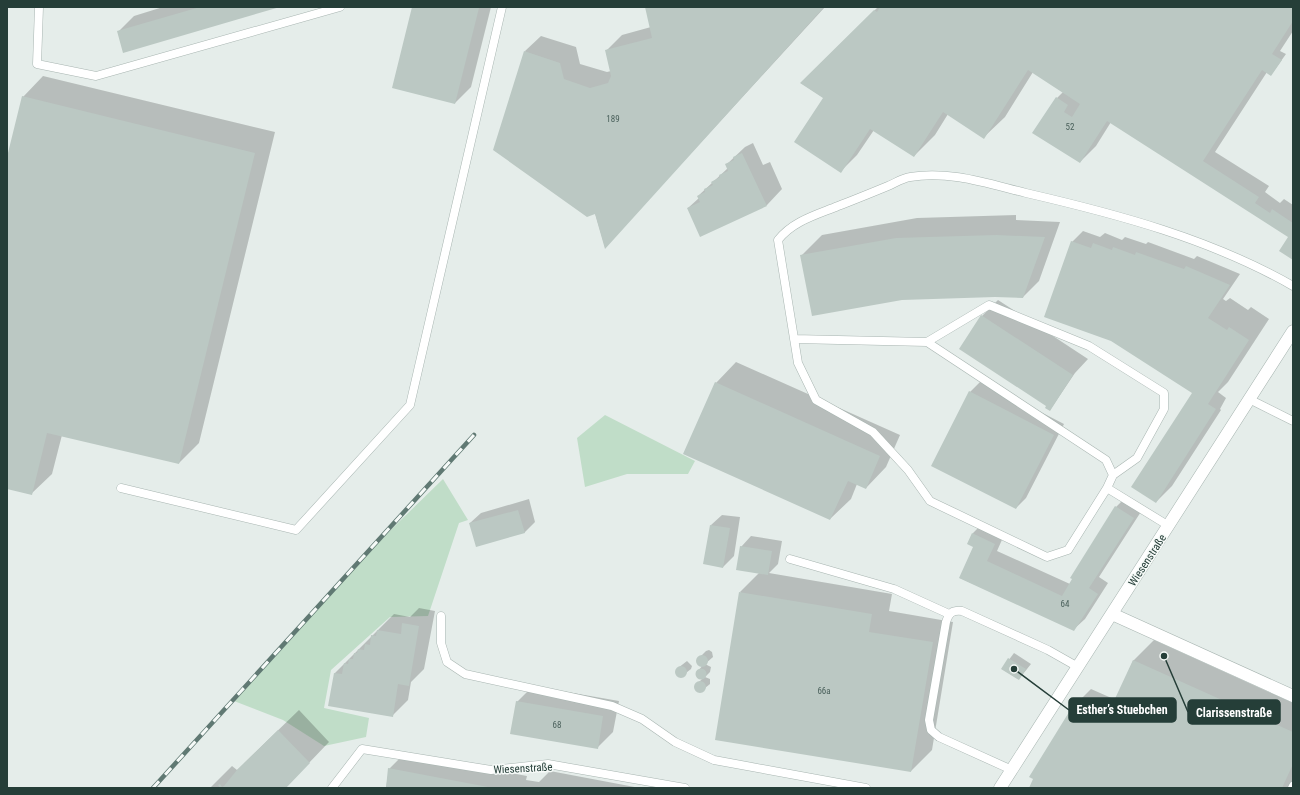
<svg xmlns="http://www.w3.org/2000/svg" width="1300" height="795" font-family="'Roboto Condensed',sans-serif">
	<rect width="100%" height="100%" fill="#e5edea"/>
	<path fill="#c0ddc8" d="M605,415L695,461L688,474H627L585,487L577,438Z
		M443,479L468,520L459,523L428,616L390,617L331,670L324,708L369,718L366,737L324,746L283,720L234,701L368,552Z"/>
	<path fill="#0003" d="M163,7H277L118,32L134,16Z
		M413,7H491L471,87L455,103L393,87Z
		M646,7H825L605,247L595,213L525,51L541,36L576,47L580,64L607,72L611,71L606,51L622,35L651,27Z
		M878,7H1293V31L1280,51L1286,54L1271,75L1267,72L1215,152L1269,186L1265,192L1280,203L1284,199L1293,205V259L1290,237L1111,122L1096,146L1080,162L1057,98L1063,92L1033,72L1005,117L984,137L948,114L935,135L914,156L874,130L857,155L841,171L824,98L801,83Z
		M43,76L275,132L199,443L179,463L62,435L52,474L31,494L7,488V161L23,97Z
		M753,143L763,165L770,162L782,189L767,205L688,208L699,198L698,196L728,168L726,165L745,147Z
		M1016,215V220L1060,222L1039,281L1023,297L801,256L822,235L917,218Z
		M1083,231L1100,237L1105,233L1122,240L1125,237L1146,244L1148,242L1194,259L1197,256L1240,274L1223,299L1226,301L1230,298L1248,310L1251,307L1269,319L1228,382L1218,392L1226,398L1220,409L1221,410L1172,486L1156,502L1193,393L1072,242Z
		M998,300L1088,359L1075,373L1050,410L982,316Z
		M736,362L900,435L886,467L866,488L857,484L851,499L830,519L716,383Z
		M981,381L1064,424L1026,498L1016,508L970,392Z
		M1127,496L1144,507L1099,577L1108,583L1085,619L1074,629L960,578L974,546L973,533L983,523L1005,533L997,551L1070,584L1116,507Z
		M529,499L535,522L524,533L470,523L481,513Z
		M722,515L740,517L734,556L723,567L711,525Z
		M751,536L782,541L778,564L769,573L892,594L889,611L953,622L932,750L911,771L740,592L759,573L741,547Z
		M419,608L435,611L424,669L411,682L408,700L392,716L329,705L335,673L394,614L410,617Z
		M1154,640L1293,703L1292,788H1031L1075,705L1091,689L1116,700L1133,661Z
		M709,650L712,652L713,657L705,664L711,667L710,672L705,677L710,679V684L700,692L696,690L695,686L702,679L697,675L698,671L703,665L698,663V659L706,651Z
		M1014,653L1031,664L1019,679L1002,669Z
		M687,661L692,666L691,669L682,676L678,675L677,673L678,668Z
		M533,686L619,701L613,732L597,748L517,702Z
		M299,710L329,742L285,788H210L232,766L237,770Z
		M405,753L527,776L526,780L539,782L550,771L640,788H386L389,769Z"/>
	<path fill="#bbc8c3" d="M200,7H280L123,53L117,31Z
		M412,7L479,8L455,104L392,88Z
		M645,7H824L605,249L595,214L587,217L493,150L524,51L560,63L564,79L590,88L608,83L611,76L605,50L652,38Z
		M880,7H1291L1293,8V21L1272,54L1282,60L1271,76L1262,70L1203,161L1259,197L1255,203L1270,213L1272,209L1293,223V260L1279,251L1288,237L1107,121L1080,163L1032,133L1056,97L1068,105L1064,112L1072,117L1080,104L1028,70L984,139L943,112L914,157L870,129L841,173L794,142L823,98L800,83L874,10L877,12Z
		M22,96L255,153L179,464L47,433L32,495L7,489V157Z
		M742,153L767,206L700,237L687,208L700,202L697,196L705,192L704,189L713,185L711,182L720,177L719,175L728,171L725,164L734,160L733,157Z
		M996,235L1045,237L1023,298L995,297L902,300L812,316L800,255L896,238Z
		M1071,241L1091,248L1093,243L1112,250L1113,247L1135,255L1136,252L1184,269L1186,266L1230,285L1208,318L1227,330L1229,327L1249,340L1208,404L1216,409L1156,503L1131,487L1192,393L1111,341L1044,317Z
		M981,315L1073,375L1050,411L1045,408L1046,406L959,349Z
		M715,382L880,456L866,489L848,481L830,520L683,454Z
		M969,391L1054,435L1016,509L931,466Z
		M1115,506L1134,518L1089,588L1098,594L1074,631L959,578L973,547L967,544L972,533L995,544L987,561L1062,596L1072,579L1070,578Z
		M518,510L525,533L476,547L469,523Z
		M710,525L730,528L723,568L703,564Z
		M740,546L772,551L768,575L736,570Z
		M739,592L872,614L869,632L933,642L911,772L715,740Z
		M402,623L419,626L409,686L398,684L393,717L328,706L334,673L342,674L344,663L348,664L349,659H353L354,653H357L358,649L364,650L365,644L370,645L371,635L376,636L377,630L401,634Z
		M696 661a6 6 0 1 1 12 0a6 6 0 1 1-12 0Z
		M1008,658L1026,669L1019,680L1001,669Z
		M1133,660L1293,732V764L1282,788H1029L1033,779L1029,777L1074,704L1106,718Z
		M675 672a6 6 0 1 1 12 0a6 6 0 1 1-12 0Z
		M695.5 674a5.5 5.5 0 1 1 11 0a5.5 5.5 0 1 1-11 0Z
		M694 687a6 6 0 1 1 12 0a6 6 0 1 1-12 0Z
		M516,701L603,716L598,749L510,734Z
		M278,730L310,763L286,788H220L218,785L220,784L222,787L224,786L237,770Z
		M388,768L488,787V788H386Z"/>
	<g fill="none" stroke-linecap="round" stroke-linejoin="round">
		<defs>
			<path id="service" d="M39,7L37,64L96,76L340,7
				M794,339L927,342L1106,460L1113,475L1107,488L1068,550L1047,557L930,501L908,470L873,432L816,400L798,363L778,240C793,221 816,215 838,206C854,200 871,193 888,186C895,183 903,178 910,177C949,170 989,184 1026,193C1117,214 1211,239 1293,286
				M927,342L989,305L1089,346L1164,393V409L1137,458L1113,475
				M1249,399L1293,421
				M121,488L296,530L410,405L502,7
				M1107,488L1169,526
				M790,559L894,589L949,614
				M441,616V643L447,662L465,674L612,706L642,719L675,742L714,760L866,788
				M1012,770L939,737L931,730L929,720L946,622C949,613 952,610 962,611L1048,650L1078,667
				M332,788L362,749L491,770L548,764L685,788
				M1292,788L1293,786"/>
			<path id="minor" d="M1112,614L1293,696
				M1000,788L1293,331"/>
		</defs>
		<use href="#service" stroke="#a8b5b1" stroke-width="9"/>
		<use href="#minor" stroke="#a8b5b1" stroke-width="13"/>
		<use href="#service" stroke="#fff" stroke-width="8"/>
		<use href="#minor" stroke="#fff" stroke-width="12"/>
		<defs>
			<path id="rail" d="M153,788L474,435"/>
		</defs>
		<use href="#rail" stroke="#607973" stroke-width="4.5"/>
		<use href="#rail" stroke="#f6faf8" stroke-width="3" stroke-dasharray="9" stroke-linecap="butt"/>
	</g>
	<g text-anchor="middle" stroke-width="3" stroke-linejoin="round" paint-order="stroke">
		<g font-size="9" fill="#4a605b">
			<text x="613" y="122">189</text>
			<text x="1070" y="130">52</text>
			<text x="1065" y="607">64</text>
			<text x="824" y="694">66a</text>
			<text x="557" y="728">68</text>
		</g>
		<g font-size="11" fill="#253e38" stroke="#f6faf8">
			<text transform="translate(1147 560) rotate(-57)" y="4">Wiesenstraße</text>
			<text transform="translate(523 768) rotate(-3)" y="4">Wiesenstraße</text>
		</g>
	</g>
	<path fill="none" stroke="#253e38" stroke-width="1.5" d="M1014 669L1069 710M1164 656L1188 712"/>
	<g fill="#253e38" stroke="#f6faf8" stroke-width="1.5">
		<circle cx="1014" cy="669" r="4"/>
		<circle cx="1164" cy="656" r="4"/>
	</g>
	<g fill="#253e38" stroke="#253e38" stroke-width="1.5">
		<rect x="1069" y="698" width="107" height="24" rx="4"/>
		<rect x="1188" y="700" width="92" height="24" rx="4"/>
	</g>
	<g font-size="12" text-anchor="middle" font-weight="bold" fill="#fff">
		<text x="1122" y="714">Esther’s Stuebchen</text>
		<text x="1234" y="717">Clarissenstraße</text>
	</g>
	<rect width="1300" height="795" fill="none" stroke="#253e38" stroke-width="16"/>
</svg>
